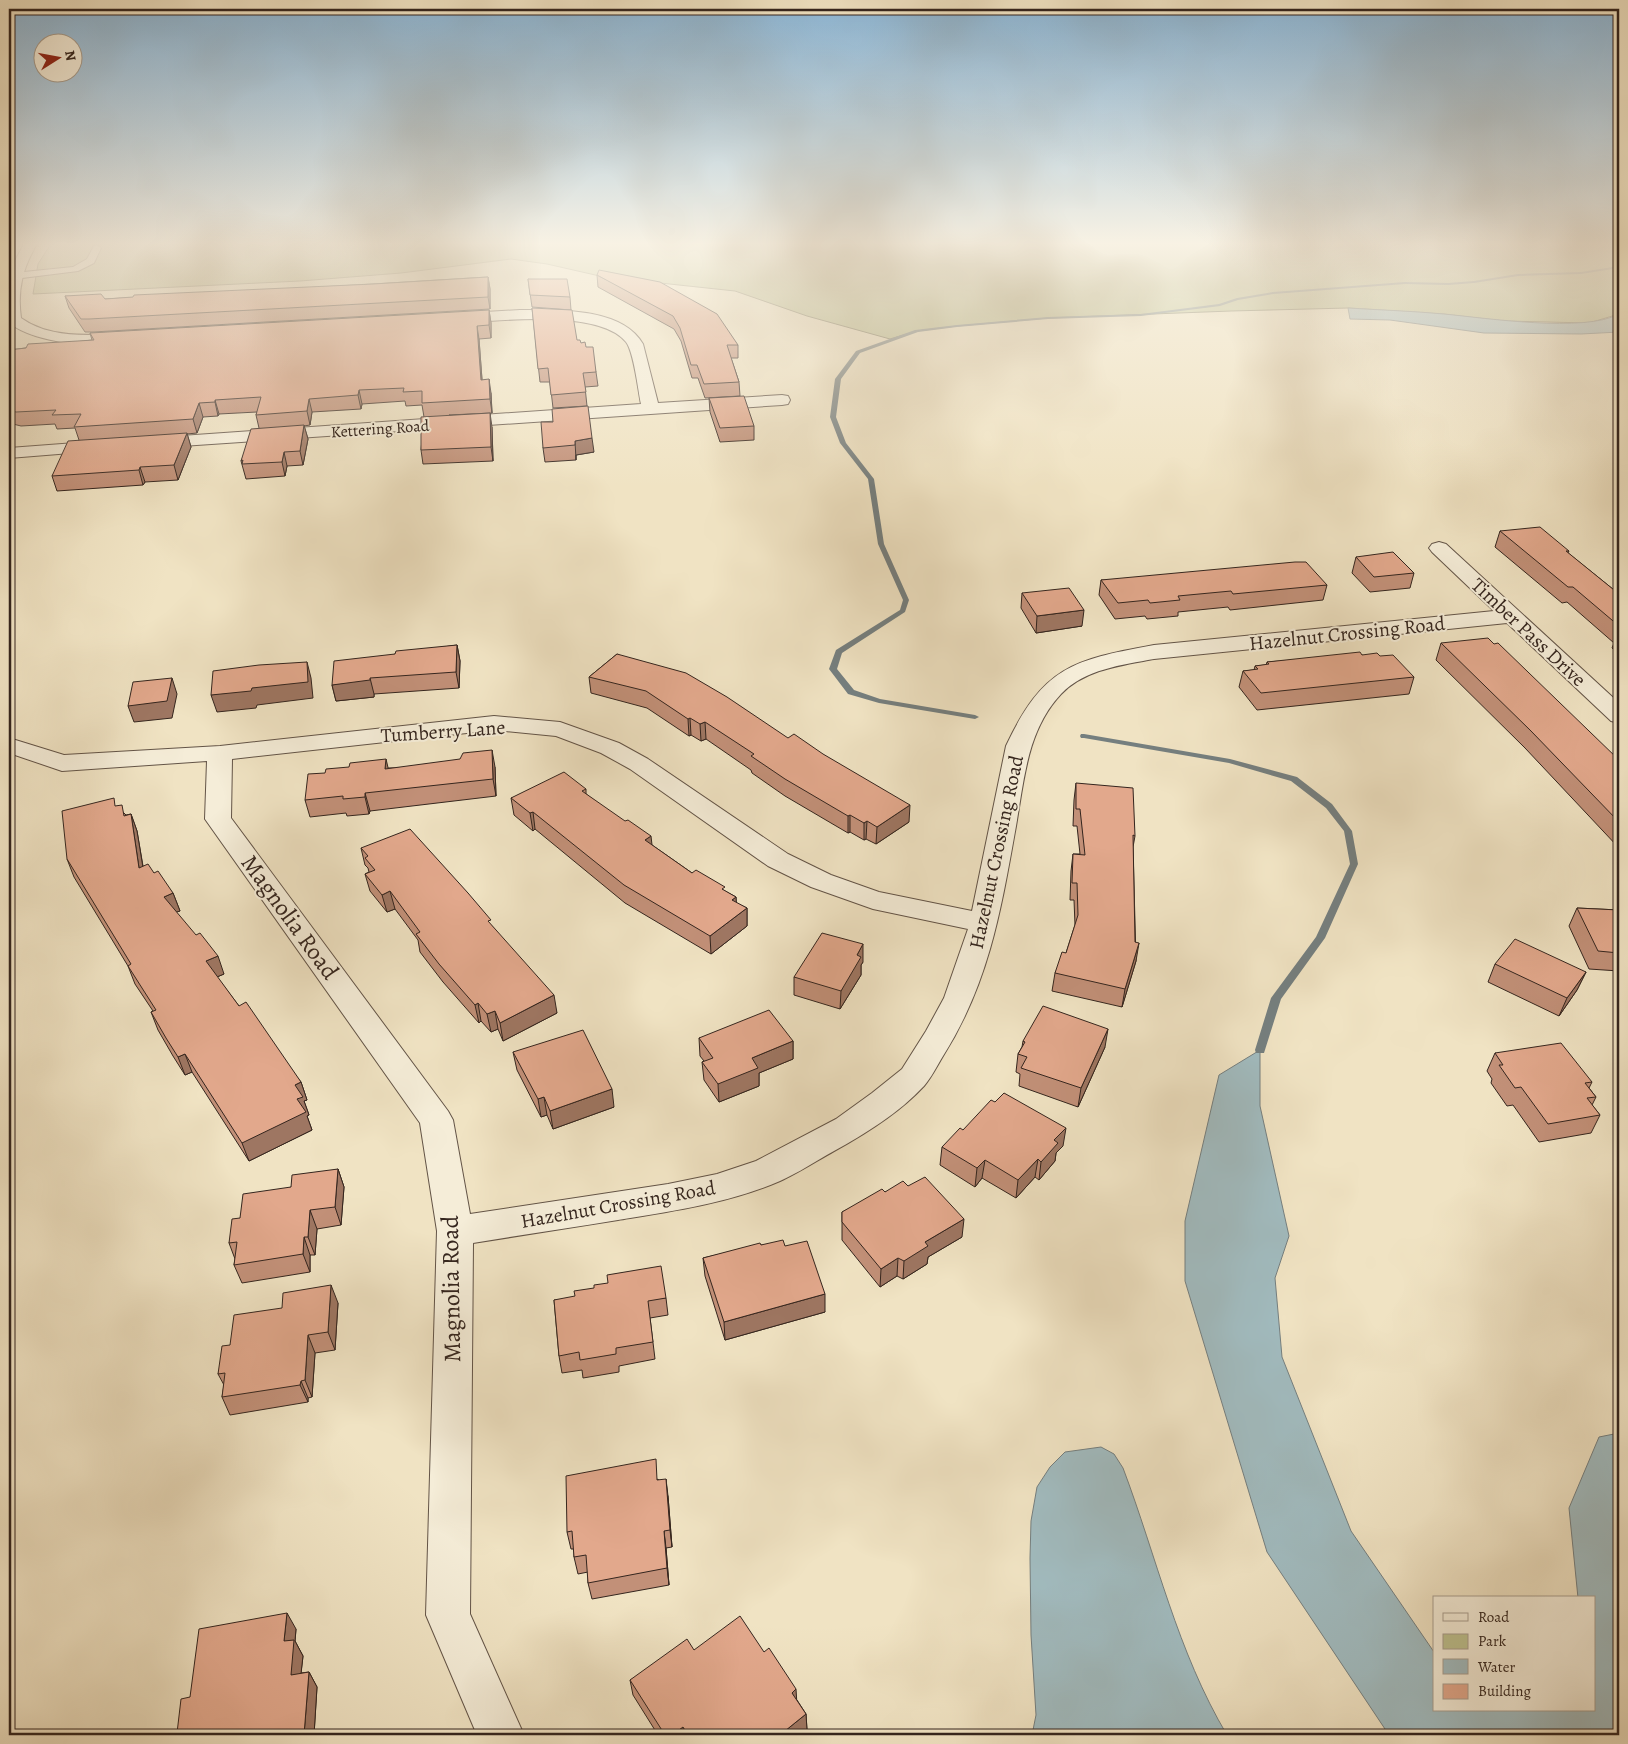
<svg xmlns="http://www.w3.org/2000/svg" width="1628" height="1744" font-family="Alegreya,serif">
	<rect width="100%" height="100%" fill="#f0e3c3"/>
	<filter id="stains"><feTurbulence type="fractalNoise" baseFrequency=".004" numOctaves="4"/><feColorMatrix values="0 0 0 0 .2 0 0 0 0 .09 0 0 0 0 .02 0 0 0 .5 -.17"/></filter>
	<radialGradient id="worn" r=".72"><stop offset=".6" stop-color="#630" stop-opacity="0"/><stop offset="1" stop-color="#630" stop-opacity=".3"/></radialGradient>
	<path fill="#bec290" stroke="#797457" d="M52,242H1619V314L1589,323L1504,321L1443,314L1348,308L1231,311L1048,318L957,326L917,331L890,339L807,316L735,291L604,277L547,264L511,259L401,273L300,281L33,294L38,264Z"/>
	<path fill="#a1bbbf" stroke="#757f7f" d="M1348,308C1380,310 1412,311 1444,314C1486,318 1584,333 1619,314V332L1581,334L1484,333L1390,320L1350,319Z
		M1260,1050V1106L1289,1236L1275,1278L1282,1357L1351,1531L1434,1652V1710H1594V1598H1578L1569,1508L1599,1437L1619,1433V1735H1389L1267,1552L1185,1281V1221L1219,1075Z
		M1101,1447L1114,1454L1123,1468C1157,1558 1177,1651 1227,1735H1032L1036,1715L1031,1635L1030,1558L1031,1521L1037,1487L1050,1467L1065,1452Z"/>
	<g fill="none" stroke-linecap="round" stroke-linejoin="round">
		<path fill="#757f7f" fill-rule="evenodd" d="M1619,266V268L1581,274L1518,276L1474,283L1448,285L1405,284L1273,294L1238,300L1220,306L1141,316L1048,319L957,327L918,332L860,353L841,379L836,417L846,443L874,479L884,544L909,600L905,612L842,653L837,669L854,690L880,699L975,715L979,717L975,719L879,703L848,694L829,669L836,650L900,610L903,600L878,544L868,479L840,443L830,417L835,379L856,351L915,330L957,325L1048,317L1141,314L1219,304L1237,298L1273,292L1405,282L1448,283L1474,281L1518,274L1581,272Z
			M1081,734H1084L1230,759L1297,777L1332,804L1352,831L1358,864L1325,938L1281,999L1264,1053H1256L1255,1050L1271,998L1316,937L1350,864L1344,831L1326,808L1291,781L1229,763L1084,738H1081L1080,736Z"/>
		<defs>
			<path id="service" d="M97,245L101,248L94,263L78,271L14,279L9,276L14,273L73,267L87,259L94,246Z"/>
			<path id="minor" d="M25,242H38C23,267 17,289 21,318C52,340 94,335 130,333L136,335L138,338L136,341C101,350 37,344 9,323V272Z
				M520,310C557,310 622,307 643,344L658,403L782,395L788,396L790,400L788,404L782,405L152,448L146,447L143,443L146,439L152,438L641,404C638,390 634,352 626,342C599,308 492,321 452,324L447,322L444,319L447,316L452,314Z
				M102,441L108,442L111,446L108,450L9,458V448Z
				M1439,542L1446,544L1619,703V723L1611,721L1507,623L1154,659C1122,665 1085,669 1061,694C1027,730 1024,780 1016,826C1001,910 989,983 943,1056C937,1066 931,1078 924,1086C899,1113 865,1134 834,1151C816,1161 798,1173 780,1181C729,1203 673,1211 618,1220C570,1228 521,1235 473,1243L470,1614L524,1735H477L426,1615L437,1231L420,1123L205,819L207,761L62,771L9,753V738L64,755L220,746L494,716L560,722L619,743L648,759L788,854L831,875L879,892L972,911L1006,746C1043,667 1072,660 1154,645L1494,611L1432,552L1429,548L1432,544ZM494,730L556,736L601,753L630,769L768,866L811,887L873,909L968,929L944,998L926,1031L902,1069L872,1093L836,1119L756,1161L717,1174L668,1184L470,1214L453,1120L448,1111L231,818L232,759Z"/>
		</defs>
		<use href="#service" stroke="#635447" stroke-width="2"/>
		<use href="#minor" stroke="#635447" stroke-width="2"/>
		<use href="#service" fill="#f5edd8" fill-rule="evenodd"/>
		<use href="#minor" fill="#f5edd8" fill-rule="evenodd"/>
	</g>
	<path fill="#c29078" stroke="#34251e" d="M597,275L738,345V358H731L739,382L740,396L705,398L698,378H692L681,341L674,329L598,287Z
		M488,277L490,289V309L93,332H85L69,308L65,296L105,299L373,284Z
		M528,279L570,297L571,310L532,307Z
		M532,308L586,347L596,372L598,386L585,387L587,406L553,408L550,382H540Z
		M489,310L491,323V338L479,339L482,380L491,393L492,413L449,415L492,427L493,461L423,464L421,450L424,417L422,405L406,406L405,401L362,404L361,409L312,412L310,425L304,426L308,439L303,465L287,466L285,476L246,479L241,461L259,428L256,415L257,412L219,414L218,416L203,417L197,433L187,434L191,447L178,480L145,482L143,485L57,491L52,476L79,440L75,428L57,429L55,424L21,426L9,423V350L92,340L90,333Z
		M709,398L754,426V440L720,442L710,412Z
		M553,422L594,452L576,455V460L545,462L543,448Z
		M1500,531L1569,551L1568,553L1619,594V654L1612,648L1614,643L1567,602L1562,603L1495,547Z
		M1356,557L1414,573L1410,588L1370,592L1352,573Z
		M1101,580L1327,585L1323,600L1230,610L1228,607L1178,612V616L1147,619L1145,616L1115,619L1099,595Z
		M1022,593L1082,626L1036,633L1021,608Z
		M1441,643L1619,760V848L1525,748L1436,660Z
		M457,645L460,661L459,688L374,694V697L336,701L332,685L395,654Z
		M617,654L909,822L876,844L866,839L864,840L850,832L848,833L785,796L752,773L751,770L706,739L701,741L691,735L689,736L647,708L591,693L589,677Z
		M1362,655L1414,677L1409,694L1257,710L1239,687L1243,671L1254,670L1255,666L1266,665L1267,662Z
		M495,767L496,796L370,811L369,814L347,816L346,813L310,817L305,800L388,768Z
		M1076,783L1135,836L1133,847L1136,961L1122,1007L1052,991L1055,973L1066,953L1075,925L1074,900H1070L1071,871L1073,854H1080L1077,826H1073L1074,800Z
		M586,789V794L652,845L692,873L736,897V903L747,908V926L711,954L625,903L535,829L533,831L514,815L511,798Z
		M117,806L126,815L131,814L137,831L143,866L154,873L173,893L180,911L176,912L224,974L217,977L239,1006L301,1082L307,1100L304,1101L309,1115L307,1116L312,1130L249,1161L192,1072L185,1075L173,1056L158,1030L151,1012L153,1011L135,984L128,966L74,877L67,859Z
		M361,848L492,926L557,1013L503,1041L498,1029L491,1032L481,1021L479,1023L443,982L420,952L418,940L395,909L387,912L370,891L365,874L369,872L368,868L365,865Z
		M1577,908L1619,910V971L1589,969L1569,926Z
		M863,962L861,965V975L840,1009L794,995V977Z
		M1495,964L1586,972L1577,990L1559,1016L1488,982Z
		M699,1038L793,1041V1059L759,1073V1086L719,1102L704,1080L702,1062L704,1061L700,1056Z
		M1023,1041L1105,1047L1078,1107L1019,1086L1020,1074L1016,1072L1018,1054L1022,1047Z
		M513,1052L614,1107L553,1129L547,1115L541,1117L517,1070Z
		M1495,1053L1592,1082L1589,1088L1596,1097L1592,1105L1600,1115L1591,1133L1539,1142L1513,1105L1507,1106L1491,1083L1492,1079L1487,1071Z
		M963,1130L1063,1146L1056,1153L1055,1161L1039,1180L1035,1177L1016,1198L982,1178L975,1187L940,1165L942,1147Z
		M338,1169L344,1187L341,1225L317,1229L315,1255H310V1272L242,1283L234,1265L235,1259L229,1243L240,1218L291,1187Z
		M908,1186L962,1237L928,1257L927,1264L903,1279L897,1276L880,1287L842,1240V1212L885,1192Z
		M761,1245L785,1246L825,1312L725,1340L705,1276L703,1258Z
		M666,1298L668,1315L650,1318L655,1359L619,1366V1372L583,1378L582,1370L562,1373L559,1356L554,1300Z
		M338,1303L335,1350L315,1353L312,1397L308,1398V1402L230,1415L222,1397L224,1385L218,1374L230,1345Z
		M658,1479L668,1496L672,1547L666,1548L669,1585L592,1599L588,1583V1572L578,1574L574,1557V1549H571L567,1532Z
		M296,1629L295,1641L303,1656L301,1673L309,1672L317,1687L314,1735H178L177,1733L190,1697Z
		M694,1650L797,1700L806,1714L807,1730L800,1735H658L633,1695L630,1680Z"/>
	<path fill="#9e7662" stroke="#34251e" d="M488,277L490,289V309L488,297Z
		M489,310L491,323V338L489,325Z
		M477,326L479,339L483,393L481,380Z
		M489,379L491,393L492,413L490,399Z
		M359,390L362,404L361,409L358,395Z
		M309,399L312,412L310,425L307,411Z
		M215,400L219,414L218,416L215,402Z
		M199,403L203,417L197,433L193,419Z
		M490,413L492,427L493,461L491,447Z
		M304,425L308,439L303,465L300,451Z
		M187,433L191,447L178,480L174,465Z
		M592,438L594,452L576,455V460L575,441Z
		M284,452L287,466L285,476L282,462Z
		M140,467L145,482L143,485L139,470Z
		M1084,610L1082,626L1036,633L1037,616Z
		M457,645L460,661L459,688L456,672Z
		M307,662L311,678L313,698L257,705L256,708L217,712L211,695L252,688Z
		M172,678L177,694L172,718L134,722L128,706Z
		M370,678L374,694V697L336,701L332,685Z
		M690,718L691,735L689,736L688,719Z
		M705,722L706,739L701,741L700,724Z
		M492,750L495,767L496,796L493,779Z
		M386,759L390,776L385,769Z
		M365,793L370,811L369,814L365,797Z
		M9,804L12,813L9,816Z
		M910,805L909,822L876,844L877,827Z
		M533,812L535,829L533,831L530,813Z
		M131,814L137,831L146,886L139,868Z
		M850,815V832L848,833V816Z
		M867,821L866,839L864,840V823Z
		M651,836L653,854L645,840Z
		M390,891L395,909L387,912L382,895Z
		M173,893L180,911L170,914L164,897Z
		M736,897L737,915L732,900Z
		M747,908V926L711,954L710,936Z
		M1139,943L1136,961L1122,1007L1125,989Z
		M863,944V962L861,965V975L840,1009L841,991L857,955Z
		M218,956L224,974L212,979L206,961Z
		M1586,972L1577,990L1559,1016L1567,998Z
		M554,995L557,1013L503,1041L500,1023Z
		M478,1003L481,1021L479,1023L475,1005Z
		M495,1011L498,1029L491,1032L487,1014Z
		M1108,1029L1105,1047L1078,1107L1081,1088Z
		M793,1041V1059L759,1073V1086L719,1102L718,1084L752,1058Z
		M185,1054L192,1072L185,1075L178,1057Z
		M301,1082L307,1100L304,1101L309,1115L307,1116L312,1130L249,1161L242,1143L295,1085Z
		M612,1089L614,1107L553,1129L550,1111Z
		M544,1097L547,1115L541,1117L538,1099Z
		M1066,1128L1063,1146L1056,1153L1055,1161L1039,1180L1041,1162L1054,1140Z
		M1038,1159L1035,1177L1016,1198L1018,1180Z
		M985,1160L982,1178L975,1187L977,1168Z
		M338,1169L344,1187L341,1225L335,1207Z
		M310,1210L317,1229L315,1255L308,1237Z
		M964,1219L962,1237L928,1257L927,1264L903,1279L904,1261L925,1242Z
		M304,1237L310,1255V1272L303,1254Z
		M898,1258L897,1276L880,1287L881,1269Z
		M331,1285L338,1303L335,1350L328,1332Z
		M825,1294V1312L725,1340L724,1322Z
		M308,1335L315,1353L312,1397L305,1380Z
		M301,1381L308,1398V1402L300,1385Z
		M666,1479L668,1496L672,1547L670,1530Z
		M664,1531L666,1548L669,1585L667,1568Z
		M287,1613L296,1629L295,1641L303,1656L299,1691L291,1675L284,1641Z
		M309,1672L317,1687L314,1735H304Z
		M796,1689L797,1705L792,1693Z
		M806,1714L807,1730L800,1735H780Z
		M683,1727L684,1735H672Z"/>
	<path fill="#e2a88c" stroke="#34251e" d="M599,270L660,282L717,314L738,345H727L739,382L704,384L697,365H691L680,328L673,316L597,275Z
		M488,277V297L89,319H81L65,296L101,294L105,299L133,297L134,295L373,284Z
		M528,279H567L570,297L530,295Z
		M532,308L572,310L577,340H580L581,343L585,342L586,347H593L596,372L583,373L586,392L551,395L548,368L538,369Z
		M489,310V325L477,326L481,380L489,379L490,399L422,403V391L403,392L404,388L359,390L358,395L309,399L307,411L256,415L261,397L215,400V402L199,403L193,419L74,427L81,414L52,415L56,410L16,412L9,410V350L26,348L28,344L94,340L90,333Z
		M744,396L754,426L720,428L709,398Z
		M588,406L592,438L575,441V445L543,448L541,422H553L552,409Z
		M490,413L491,447L421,450V417Z
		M304,425L300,451L284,452L282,462L242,464L243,460L241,461L251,429Z
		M187,433L174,465L140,467L139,470L52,476L68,441Z
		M1540,527L1569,551H1566L1619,594V626L1573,587H1568L1500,531Z
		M1393,552L1414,573L1374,577L1356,557Z
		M1295,562H1306L1327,585L1233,594L1231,591L1178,596L1180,600L1150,603L1148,600L1118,603L1101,580Z
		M1069,588L1084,610L1037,616L1022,593Z
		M1488,638L1494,644L1498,643L1619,760V765H1617L1619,768V822L1531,731L1441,643Z
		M457,645L456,672L370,678V680L332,685L334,661L395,654L396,651Z
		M1360,652L1362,655L1377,653L1380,656L1393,655L1414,677L1261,693L1243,671L1258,669L1255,666L1269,664L1267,662Z
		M617,654L686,673L727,697L788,738L794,734L823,754L910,805L877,827L867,821L864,823L850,815L848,816L785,779L751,756L754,754L705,722L700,724L690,718L688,719L646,691L589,677Z
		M307,662L308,682L252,688L251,691L211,695L213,671L259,665Z
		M172,678L167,701L128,706L133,682Z
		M492,750L493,779L365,793V797L343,799V796L305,800L308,774L325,773L326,769L349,767L350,763L386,759L385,769L460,759L463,753Z
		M564,772L586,789L582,791L625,821L628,820L651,836L645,840L692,873L696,870L725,887L722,889L736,897L732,900L747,908L710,936L624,885L533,812L530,813L511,798Z
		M1076,783L1133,788L1135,836L1133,835L1135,942L1139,943L1125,989L1055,973L1062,952L1066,953L1078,915L1077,883H1072L1073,854L1085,855L1080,809H1076Z
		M114,798L115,806L122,805L124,816L131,814L139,868L148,864L154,873L158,871L173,893L164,897L196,935L200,933L218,956L206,961L239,1006L246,1002L301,1082L295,1085L303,1097L297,1099L306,1112L242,1143L185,1054L178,1057L166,1038L151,1012L156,1010L128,966L131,964L67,859L62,811Z
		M410,829L468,893L491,920L488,921L554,995L500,1023L495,1011L487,1014L478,1003L475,1005L439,964L416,934L420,932L390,891L382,895L365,874L375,870L365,858L368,856L361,848Z
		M1577,908L1619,910V953L1598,951Z
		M822,933L863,944L857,955L861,957L841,991L794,977Z
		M1515,939L1586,972L1567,998L1495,964Z
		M1043,1006L1108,1029L1081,1088L1021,1068L1027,1057L1018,1054L1025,1042L1023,1041Z
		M769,1010L793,1041L752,1058L758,1068L718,1084L702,1062L713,1058L699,1038Z
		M583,1030L612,1089L550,1111L544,1097L538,1099L513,1052Z
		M1561,1043L1592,1082L1585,1083L1596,1097L1587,1098L1600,1115L1548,1124L1521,1087L1515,1088L1499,1065H1503L1495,1053Z
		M1004,1093L1066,1128L1054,1140L1058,1143L1041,1162L1038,1159L1018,1180L985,1160L977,1168L942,1147L960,1128L963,1130L991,1100L995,1102Z
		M338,1169L335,1207L310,1210L308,1237H304L303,1254L234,1265L237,1242L229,1243L232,1219L240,1218L243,1194L291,1187L292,1175Z
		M925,1177L964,1219L925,1242L928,1246L904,1261L898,1258L881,1269L842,1222V1212L882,1189L885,1192L903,1181L908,1186Z
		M783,1240L785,1246L807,1241L825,1294L724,1322L703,1258L760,1243L761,1245Z
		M661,1266L666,1298L648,1301L653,1342L616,1348V1354L580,1360L579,1352L559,1356L554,1300L575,1296L574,1291L594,1288V1285L608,1283L607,1275Z
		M331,1285L328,1332L308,1335L305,1380L301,1381L300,1385L222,1397L225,1373L218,1374L222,1346L230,1345L234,1315L282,1308L283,1293Z
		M656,1459L657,1480L666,1479L670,1530L664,1531L667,1568L588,1583L586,1555L574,1557L572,1531L567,1532L566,1476Z
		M287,1613L284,1641L294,1640L291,1675L309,1672L304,1735H185V1731L177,1733L181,1699L190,1697L199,1629Z
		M740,1616L764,1652L769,1648L796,1689L792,1693L806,1714L780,1735H688L683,1727L672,1735H665L630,1680L687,1639L694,1650Z"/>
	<linearGradient id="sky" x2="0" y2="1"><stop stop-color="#8bb7d8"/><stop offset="0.5" stop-color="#f8f2e4"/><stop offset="1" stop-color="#f8f2e4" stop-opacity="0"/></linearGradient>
	<rect width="1628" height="487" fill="url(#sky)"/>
	<g text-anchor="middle" stroke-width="4" stroke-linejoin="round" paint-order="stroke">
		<g font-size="16" fill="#34251e" stroke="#f5edd8">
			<text transform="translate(380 428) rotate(-4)" y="6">Kettering Road</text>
		</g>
		<g font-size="20" fill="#34251e" stroke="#f5edd8">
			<text transform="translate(1529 632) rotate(43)" y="7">Timber Pass Drive</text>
			<text transform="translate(1347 633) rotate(-6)" y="7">Hazelnut Crossing Road</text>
			<text transform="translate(443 731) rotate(-4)" y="7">Tumberry Lane</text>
			<text transform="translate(996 852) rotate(-78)" y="7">Hazelnut Crossing Road</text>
			<text transform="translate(618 1204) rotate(-10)" y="7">Hazelnut Crossing Road</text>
		</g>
		<g font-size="24" fill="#34251e" stroke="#f5edd8">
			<text transform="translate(290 917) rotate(54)" y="8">Magnolia Road</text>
			<text transform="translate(451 1289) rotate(-91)" y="8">Magnolia Road</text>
		</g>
	</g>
	<rect width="1628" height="1744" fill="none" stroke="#f0e3c3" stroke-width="30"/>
	<rect x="10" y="10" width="1608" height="1724" fill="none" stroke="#34251e" stroke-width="2.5"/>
	<rect x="15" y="15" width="1598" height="1714" fill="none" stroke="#34251e"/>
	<rect x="1433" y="1596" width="162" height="115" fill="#f5edd8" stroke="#a89d8e"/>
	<rect x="1443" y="1613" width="25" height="8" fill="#f5edd8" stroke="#a89d8e"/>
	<text x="1478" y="1622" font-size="15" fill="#34251e">Road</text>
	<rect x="1443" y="1634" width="25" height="15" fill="#bec290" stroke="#a89d8e"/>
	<text x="1478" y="1646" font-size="15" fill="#34251e">Park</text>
	<rect x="1443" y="1659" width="25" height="15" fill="#a1bbbf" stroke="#a89d8e"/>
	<text x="1478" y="1672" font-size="15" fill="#34251e">Water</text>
	<rect x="1443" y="1684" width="25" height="15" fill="#e2a88c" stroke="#a89d8e"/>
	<text x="1478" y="1696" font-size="15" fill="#34251e">Building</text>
	<g transform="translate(58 58) rotate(79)"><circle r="24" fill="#f5edd8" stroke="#a89d8e"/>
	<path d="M0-4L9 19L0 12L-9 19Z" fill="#8f2418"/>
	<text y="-8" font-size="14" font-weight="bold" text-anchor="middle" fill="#34251e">N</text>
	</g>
	<rect width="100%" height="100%" filter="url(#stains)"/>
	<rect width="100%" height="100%" fill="url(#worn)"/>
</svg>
